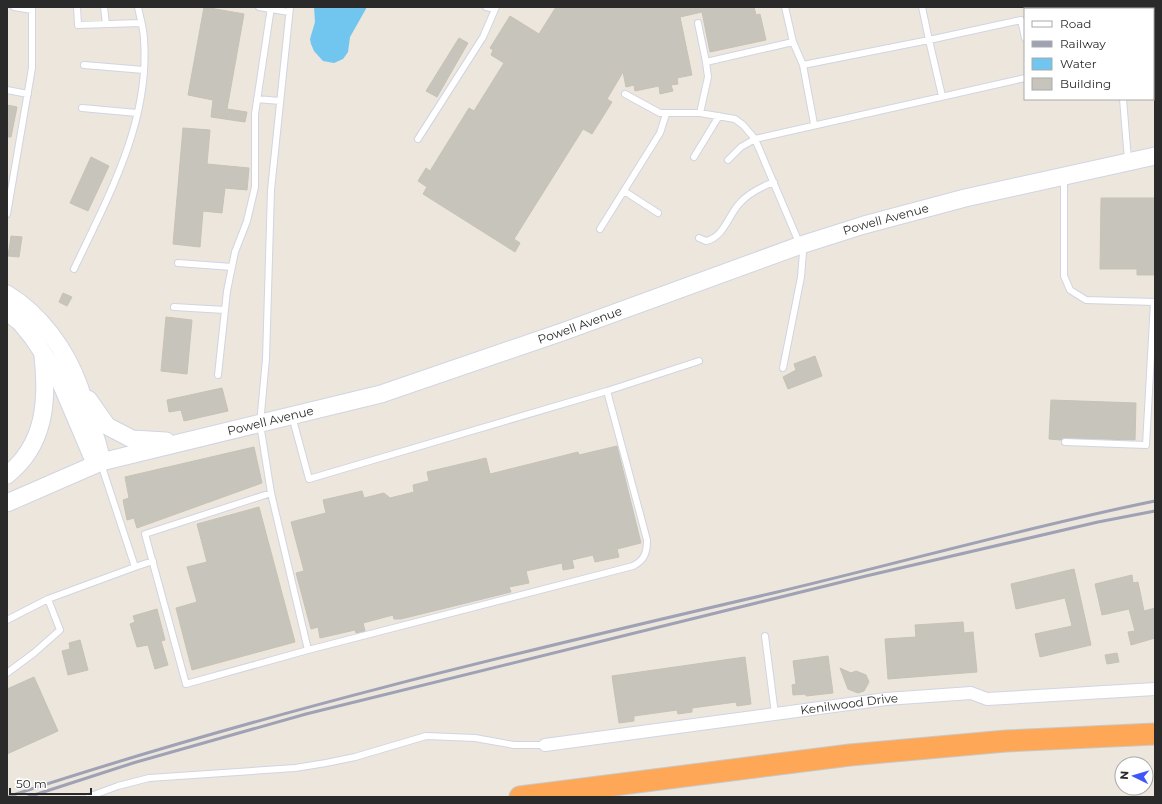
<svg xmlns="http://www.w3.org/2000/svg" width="1162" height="804" font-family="Montserrat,sans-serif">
	<rect width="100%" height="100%" fill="#ece6dc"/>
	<path fill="#70c6ee" d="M314,7H367L350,37L348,52L343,59L334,63L323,61L314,51L311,44L310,39L315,22Z"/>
	<path fill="#c7c4bb" stroke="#c7c2b6" d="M204,7L244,14L227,109L247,112L245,122L211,117L213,100L188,95Z
		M556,7H754L756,15L760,14L766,40L710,52L702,12L680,17L692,75L677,78L678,84L671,85L673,91L660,94L659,86L635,91L634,85L626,87L623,72L607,99L612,102L592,134L583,129L514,239L520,243L515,252L423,194L427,187L418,181L426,168L430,171L469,108L474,111L504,63L491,55L493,50L490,48L510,16L539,34Z
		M459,38L468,43L437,97L426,91Z
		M7,105L17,107L11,137H7Z
		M183,128L210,130L207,164L249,168L247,190L225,188L222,213L203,211L200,247L173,244Z
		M91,157L109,166L88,211L70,203Z
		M1101,198H1155V275H1137V269H1100Z
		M11,236L22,237L19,257L8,256Z
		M63,293L72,297L67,306L59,302Z
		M166,317L192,320L187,374L161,371Z
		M815,356L822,376L788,389L783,377L796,370L794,364Z
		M222,388L228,411L184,421L181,410L169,412L167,400Z
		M1051,400L1136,403L1135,440L1065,438L1061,440L1049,439Z
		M617,446L641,543L617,549L619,557L595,562L593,555L572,560L574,568L563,570L562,563L526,571L529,583L509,587L511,592L401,619H394L393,615L363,623L365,631L356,633L355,630L320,638L318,627L311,629L296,573L304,571L291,522L326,513L323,500L362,491L364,498L384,493L390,498L414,492L413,485L429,481L427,472L486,458L490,474L578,452L579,455Z
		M254,447L262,483L137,528L134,518L127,520L123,500L129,498L125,477Z
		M259,507L295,642L192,670L176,608L197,602L187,567L207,562L197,524Z
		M1074,569L1091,645L1040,657L1035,634L1072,626L1065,598L1016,609L1011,584Z
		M1132,575L1133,583L1138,582L1144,611L1155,608V638L1131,645L1128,632L1135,631L1129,609L1102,615L1095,584Z
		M157,609L165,640L161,641L168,665L155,669L148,645L137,647L130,624L135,622L133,616Z
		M963,622L964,633L973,632L977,672L888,679L885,639L916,637L915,625Z
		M80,640L88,670L68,675L62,651L70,649L69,643Z
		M1117,653L1119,662L1107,664L1105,655Z
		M828,656L833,693L806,696V694L793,695L792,685L796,684L793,661Z
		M745,657L751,704L737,706L736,702L692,708V712L678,714L677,710L634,716V721L619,723L612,676Z
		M840,668L851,673L856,671L866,675L869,682L864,691L858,693L848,689Z
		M34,677L58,731L7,754V689Z"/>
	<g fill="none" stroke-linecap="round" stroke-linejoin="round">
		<defs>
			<path id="service" d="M14,7L32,10
				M77,7L78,25L141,23
				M104,7L106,24
				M259,7L289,12
				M486,7L495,9
				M785,7L793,42
				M922,7L929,40L1021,20L1025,38
				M698,23L706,62
				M84,65L144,70
				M803,65L814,124
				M1153,87L1155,88
				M7,90L28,94
				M625,94L660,113H700L735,119L743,125L755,139L803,252L801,277L783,368
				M257,99L280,101
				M1123,99L1128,160
				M82,108L137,113
				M700,113L708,77L706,62L793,42L803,65L929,40L942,96
				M418,139L483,37L496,7
				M755,139L1025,78
				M694,157L719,116
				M728,160L741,147L755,139
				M1064,176V276L1070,290L1086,300L1155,302
				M624,191L658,213
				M7,214L32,68V7
				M600,229L660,133L666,114
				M699,238L706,241C724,237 728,216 739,204C748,193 761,187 774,182
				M178,263L232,267
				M74,269C108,197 150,122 144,40C144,29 140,18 138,7
				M174,307L225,310
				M218,375L227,291L235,252L247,221L255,187V114L271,7
				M607,391L699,361
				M292,416L309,479L607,391L647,540C647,552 645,560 633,566L308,650
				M1065,442L1146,445L1154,302
				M271,493L145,534L186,684L308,650L271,493L260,424L266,359L271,190L290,7
				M135,567L153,561
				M7,620L48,599L135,567L101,464
				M765,636L775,714
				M7,673L34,653L60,630L48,599
				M88,797L118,786L149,778L295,768L326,763L355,757L426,736L475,738L514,745H545"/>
			<g id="minor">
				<path id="s1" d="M545,745L886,699L971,693L987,699L1155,689"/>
			</g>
			<g id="secondary">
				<path d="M7,294C40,314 66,350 79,386C82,394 83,402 85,410C91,428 100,444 101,462"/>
				<path d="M7,312L20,322L33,338L57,374L92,456"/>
				<path d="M88,399L107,426L132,439L166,441"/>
				<path d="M7,475C45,445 48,401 43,356"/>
				<path id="s2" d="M7,503L101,462L381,394L565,331L801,245L864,225L965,198L1155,156"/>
			</g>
			<path id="motorway" d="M520,797L850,755L1006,741L1155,734"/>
		</defs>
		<use href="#service" stroke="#d1d4e3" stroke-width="8"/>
		<use href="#minor" stroke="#d1d4e3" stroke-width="14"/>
		<use href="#secondary" stroke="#d1d4e3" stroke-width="19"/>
		<use href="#motorway" stroke="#c8c8c8" stroke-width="23"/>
		<use href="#service" stroke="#fff" stroke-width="6"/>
		<use href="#minor" stroke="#fff" stroke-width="12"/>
		<use href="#secondary" stroke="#fff" stroke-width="17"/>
		<use href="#motorway" stroke="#fda757" stroke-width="21"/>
		<path stroke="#9fa1b4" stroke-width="3" d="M7,797C258,714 515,653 773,593C900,563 1027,527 1155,501
			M28,797L133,763L306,714L866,576L1098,522L1155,511"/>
	</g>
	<g text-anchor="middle" stroke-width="3" stroke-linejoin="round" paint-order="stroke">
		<g font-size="12" fill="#2a2a2a" stroke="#fff">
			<text dy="4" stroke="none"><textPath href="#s2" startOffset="925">Powell Avenue</textPath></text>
			<text dy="4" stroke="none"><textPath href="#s2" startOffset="601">Powell Avenue</textPath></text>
			<text dy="4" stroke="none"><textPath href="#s2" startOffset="277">Powell Avenue</textPath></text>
			<text dy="4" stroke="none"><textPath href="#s1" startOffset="307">Kenilwood Drive</textPath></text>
		</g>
	</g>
	<rect width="1162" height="804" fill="none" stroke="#2a2a2a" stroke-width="16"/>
	<rect x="1024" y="8" width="130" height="92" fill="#ffffff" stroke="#aaaaaa"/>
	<rect x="1032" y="21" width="20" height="6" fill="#ffffff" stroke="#aaaaaa"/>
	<text x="1060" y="28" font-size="12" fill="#2a2a2a">Road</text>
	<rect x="1032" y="41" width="20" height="6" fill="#9fa1b4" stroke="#aaaaaa"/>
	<text x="1060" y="48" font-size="12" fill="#2a2a2a">Railway</text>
	<rect x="1032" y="58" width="20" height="12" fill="#70c6ee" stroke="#aaaaaa"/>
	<text x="1060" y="68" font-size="12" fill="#2a2a2a">Water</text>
	<rect x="1032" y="78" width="20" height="12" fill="#c7c4bb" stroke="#aaaaaa"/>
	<text x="1060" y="88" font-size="12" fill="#2a2a2a">Building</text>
	<g transform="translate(1134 776) rotate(275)"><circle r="19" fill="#ffffff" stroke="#aaaaaa"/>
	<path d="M0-3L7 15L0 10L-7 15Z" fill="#3d57f8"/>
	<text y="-6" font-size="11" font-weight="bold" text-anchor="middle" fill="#2a2a2a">N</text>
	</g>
	<path d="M10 788v6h81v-6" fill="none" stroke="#2a2a2a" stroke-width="2"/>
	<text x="16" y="788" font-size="12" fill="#2a2a2a" stroke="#ffffff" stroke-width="3" paint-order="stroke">50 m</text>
</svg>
